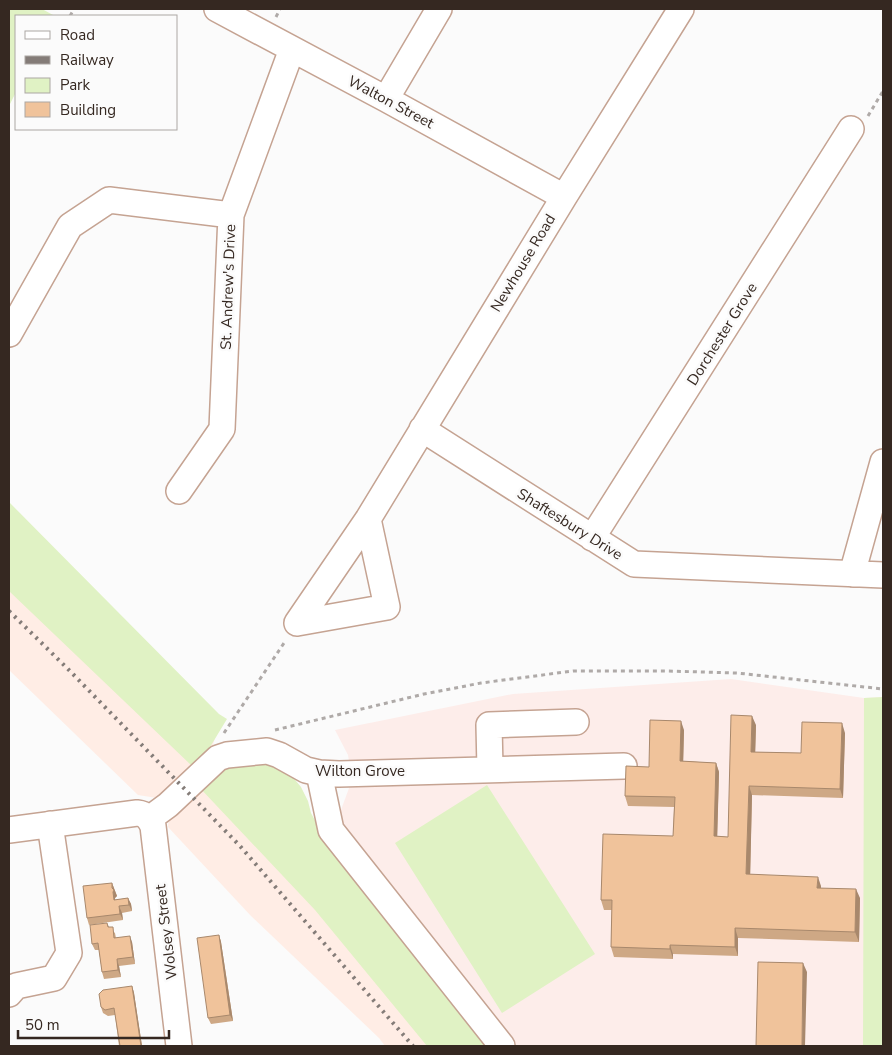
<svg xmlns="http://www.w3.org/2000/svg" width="892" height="1055" font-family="'Nunito Sans',sans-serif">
	<rect width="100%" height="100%" fill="#fbfbfb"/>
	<path fill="#ffede5" d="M9,544L215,738L209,758L163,799L138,795L9,670Z
		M219,769L455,1046H385L379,1038L251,916L168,827L169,815Z"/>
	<path fill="#fdedea" d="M731,679L864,698L883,697V1046H517L338,818L352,780L348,755L335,730L513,694Z"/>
	<path fill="#e0f2c4" d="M9,9H42L55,16H16V92L9,106Z
		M9,502L219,714L227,719L207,752L192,766L9,591Z
		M883,697V1046H863L864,698Z
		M247,759L275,765L291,775L301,787L308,801L311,813L327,843L488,1046H427L315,910L199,787L219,769Z
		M487,785L595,954L502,1013L395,843Z"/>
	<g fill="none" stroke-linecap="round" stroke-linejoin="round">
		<defs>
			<path id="minor" d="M217,9L386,99L564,197
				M386,99L439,9
				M9,334L70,226L109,200L231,215
				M422,429L634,564L883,575
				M179,491L222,429L231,215L292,49
				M368,519L387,607L297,623L368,519L564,197L681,9
				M592,538L851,129
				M852,574L883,462
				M490,769L489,725L576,722
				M319,773L331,830L502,1046
				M149,819L168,805L218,758L227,755L267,751L279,755L306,770L319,773L339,774L624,766
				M9,830L137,813C146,814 149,818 153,826L179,1046
				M9,994L16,986L54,978L69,953L50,824"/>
		</defs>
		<use href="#minor" stroke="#c5a392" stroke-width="28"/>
		<path stroke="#afaaa8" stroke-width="3" stroke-dasharray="4 4" stroke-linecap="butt" d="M70,16L74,9
			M276,17L280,9
			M868,116L883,91
			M275,730L424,694L481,683L573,671H667L737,673L883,689
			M224,733L286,640"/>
		<use href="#minor" stroke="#fff" stroke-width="25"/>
		<path stroke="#847c78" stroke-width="4" stroke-dasharray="2.5 5" stroke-linecap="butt" d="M9,611L67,668L240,846L413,1046"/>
	</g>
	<path fill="#cea885" d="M756,725L755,752L801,753L845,733L843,798L752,795L750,874L821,886V888L860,898L859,942L738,938V956L673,954V959L614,957L611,947L612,910H604L601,900L673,836L674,807L628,806L625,796L649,767L684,730L683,761L716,763L719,772L717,836L728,837Z
		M112,883L117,896L115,898V900L128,898L131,904L132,911L122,913L123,920L89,925L87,918Z
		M107,923L109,927L115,933L116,938L132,942L135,964L119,966L121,977L104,979L102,972L99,950H95L92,944Z
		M219,935L221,942L233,1021L211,1024L208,1018Z
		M132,986L134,993L142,1046H119L115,1015L108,1016L103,1013L101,1007Z"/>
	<path fill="#a8886c" d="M752,716L756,725L755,761L751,752Z
		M681,721L684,730L683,771L680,761Z
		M842,723L845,733L843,798L840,789Z
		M716,763L719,772L717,846L714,836Z
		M749,786L752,795L750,884L746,874Z
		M818,877L821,886V897L817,888Z
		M112,883L117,896L115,898L116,906L114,900Z
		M856,889L860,898L859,942L855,932Z
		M128,898L131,904L132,911L129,905Z
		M119,906L122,913L123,920L120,914Z
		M735,928L738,938V956L735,947Z
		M219,935L221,942L233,1021L230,1015Z
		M130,936L132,942L135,964L133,957Z
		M670,945L673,954V959L670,949Z
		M117,959L119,966L121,977L118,970Z
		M803,963L807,972L805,1046H802Z
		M132,986L134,993L142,1046H141Z"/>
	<path fill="#f0c39b" stroke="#a8886c" d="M731,715L752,716L751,752L801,753L802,722L842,723L840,789L749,786L746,874L818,877L817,888L856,889L855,932L735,928V947L670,945V949L611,947L612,900H601L603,834L673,836L675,797L625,796L626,766L649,767L650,720L681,721L680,761L716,763L714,836L728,837Z
		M112,883V888L114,890L113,892L114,900L128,898L129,905L119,906L120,914L87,918L83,886Z
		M107,923L108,927H113L114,938L130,936L133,957L117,959L118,970L102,972L98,943L92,944L90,925Z
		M219,935L230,1015L208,1018L197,938Z
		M758,962L803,963L802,1046H756Z
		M132,986L141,1046H120L114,1008L105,1010L101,1007L99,994L103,990Z"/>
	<g text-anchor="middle" stroke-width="5" stroke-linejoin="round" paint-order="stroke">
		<g font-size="15" fill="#352821" stroke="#fbfbfb">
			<text transform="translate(391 102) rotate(28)" y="5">Walton Street</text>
			<text transform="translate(523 263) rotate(-59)" y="5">Newhouse Road</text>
			<text transform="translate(228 287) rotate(-88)" y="5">St. Andrew's Drive</text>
			<text transform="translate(722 334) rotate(-58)" y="5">Dorchester Grove</text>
			<text transform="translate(570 524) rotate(32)" y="5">Shaftesbury Drive</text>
			<text x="360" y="776">Wilton Grove</text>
			<text transform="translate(166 932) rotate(-97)" y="5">Wolsey Street</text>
		</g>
	</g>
	<rect width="892" height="1055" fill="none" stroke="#352821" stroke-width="20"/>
	<rect x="15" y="15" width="162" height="115" fill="#fbfbfb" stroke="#aca7a4"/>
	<rect x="25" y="31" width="25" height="8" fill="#ffffff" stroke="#aca7a4"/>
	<text x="60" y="40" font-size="15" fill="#352821">Road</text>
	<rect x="25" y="56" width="25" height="8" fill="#847c78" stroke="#aca7a4"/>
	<text x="60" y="65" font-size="15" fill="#352821">Railway</text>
	<rect x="25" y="78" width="25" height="15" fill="#e0f2c4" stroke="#aca7a4"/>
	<text x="60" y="90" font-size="15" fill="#352821">Park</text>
	<rect x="25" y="102" width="25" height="15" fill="#f0c39b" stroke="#aca7a4"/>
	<text x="60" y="115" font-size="15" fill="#352821">Building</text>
	<path d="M18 1030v8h151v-8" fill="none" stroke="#352821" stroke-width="2.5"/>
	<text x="25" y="1030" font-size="15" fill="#352821" stroke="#fbfbfb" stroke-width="4" paint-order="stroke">50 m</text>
</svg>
